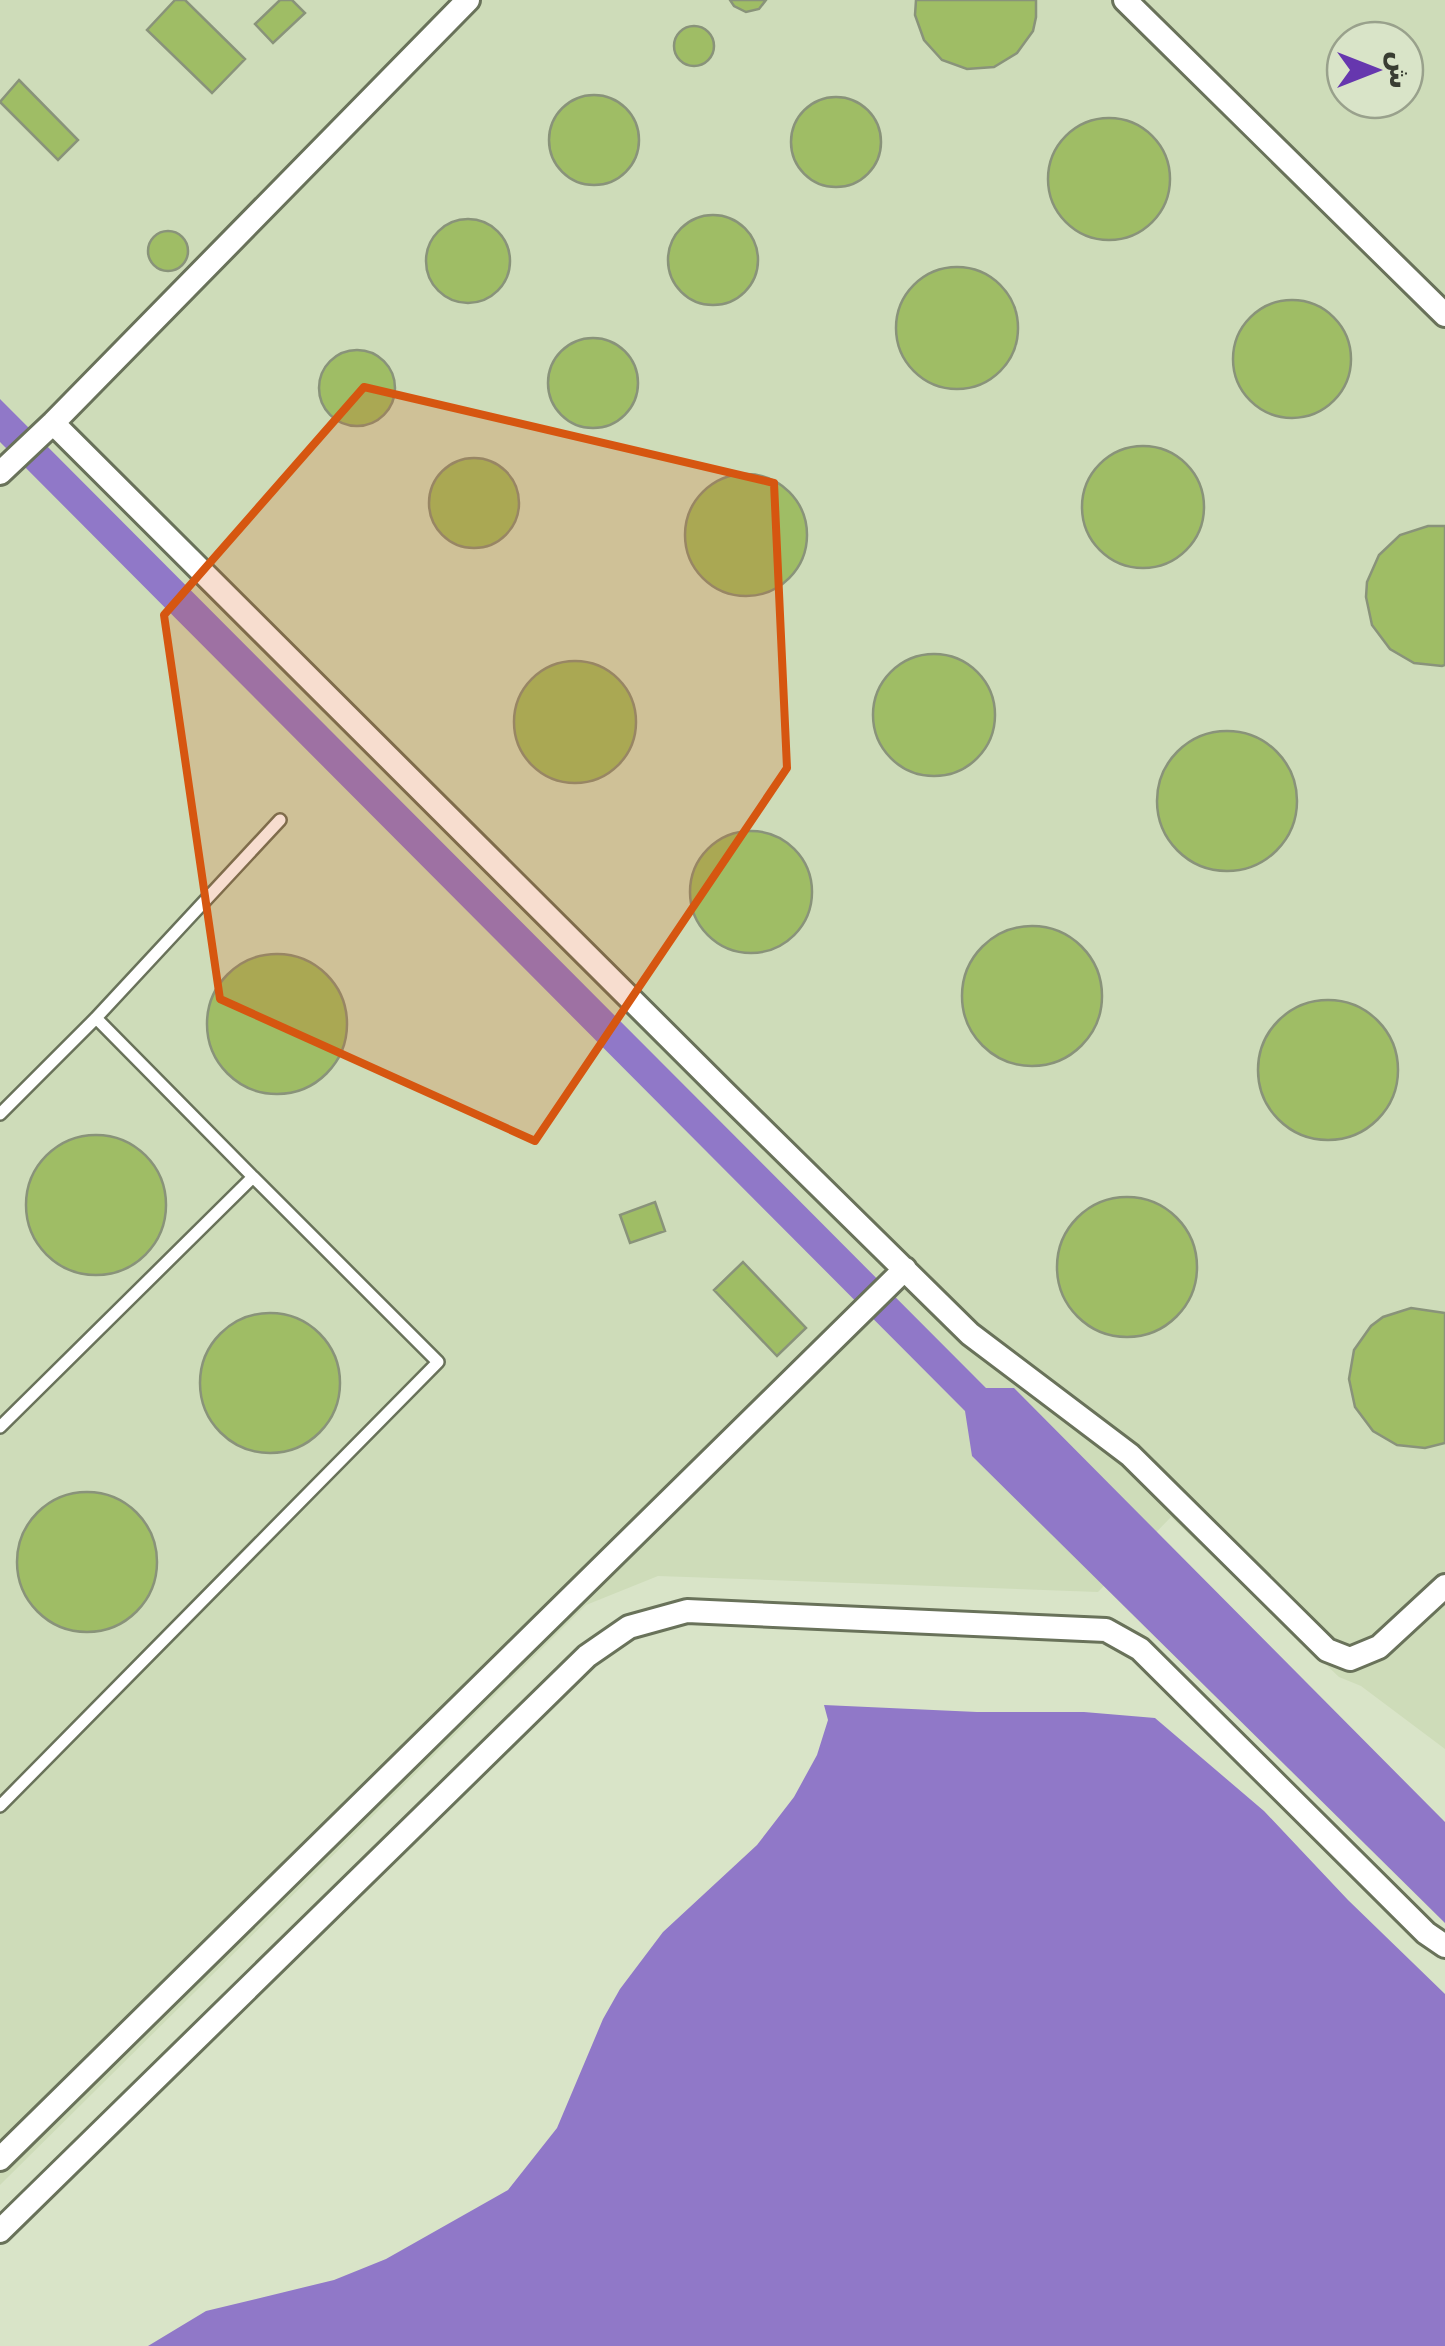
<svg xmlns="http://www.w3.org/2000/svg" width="1445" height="2346" font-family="'DejaVu Sans','Noto Naskh Arabic',sans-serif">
	<rect width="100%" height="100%" fill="#d9e4c8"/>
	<path fill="#cedcb9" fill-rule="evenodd" d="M0,0H1445V1749L1361,1686L1339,1677L1171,1517L1098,1592L658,1576L586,1605L0,2185ZM1345,40H1405V100H1345Z"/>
	<path fill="#9078c8" d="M0,399L975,1377L986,1388H1014L1445,1822V1923L972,1456L965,1411L0,442Z
		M824,1705L977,1712H1084L1155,1718L1264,1811L1348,1900L1445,1994V2346H148L206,2311L334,2280L386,2259L508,2190L557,2128L603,2019L620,1989L663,1932L757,1845L794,1797L817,1755L828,1720Z"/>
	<path fill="#9fbd65" stroke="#89937a" stroke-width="2.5" d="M175,0H185L245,59L212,93L147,30Z
		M280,0H292L305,13L273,43L255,24Z
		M730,0H766L759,9L746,12L734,6Z
		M916,0H1036V17L1033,31L1017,53L994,67L967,69L942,60L924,40L915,15Z
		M674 46a20 20 0 1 1 40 0a20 20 0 1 1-40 0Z
		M19,80L78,140L58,160L0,102Z
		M549 140a45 45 0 1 1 90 0a45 45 0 1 1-90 0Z
		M791 142a45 45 0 1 1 90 0a45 45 0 1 1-90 0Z
		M1048 179a61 61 0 1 1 122 0a61 61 0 1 1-122 0Z
		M668 260a45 45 0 1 1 90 0a45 45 0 1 1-90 0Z
		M426 261a42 42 0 1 1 84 0a42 42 0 1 1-84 0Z
		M148 251a20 20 0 1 1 40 0a20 20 0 1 1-40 0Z
		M896 328a61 61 0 1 1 122 0a61 61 0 1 1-122 0Z
		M1233 359a59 59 0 1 1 118 0a59 59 0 1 1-118 0Z
		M548 383a45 45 0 1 1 90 0a45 45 0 1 1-90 0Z
		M319 388a38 38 0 1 1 76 0a38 38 0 1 1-76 0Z
		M1082 507a61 61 0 1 1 122 0a61 61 0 1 1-122 0Z
		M429 503a45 45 0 1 1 90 0a45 45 0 1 1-90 0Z
		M685 535a61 61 0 1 1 122 0a61 61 0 1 1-122 0Z
		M1428,526H1445V665L1442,666L1414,663L1390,649L1372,625L1366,597L1367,582L1379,555L1400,535Z
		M873 715a61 61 0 1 1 122 0a61 61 0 1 1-122 0Z
		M514 722a61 61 0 1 1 122 0a61 61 0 1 1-122 0Z
		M1157 801a70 70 0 1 1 140 0a70 70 0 1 1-140 0Z
		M690 892a61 61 0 1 1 122 0a61 61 0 1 1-122 0Z
		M962 996a70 70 0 1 1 140 0a70 70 0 1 1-140 0Z
		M207 1024a70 70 0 1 1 140 0a70 70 0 1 1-140 0Z
		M1258 1070a70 70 0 1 1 140 0a70 70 0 1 1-140 0Z
		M26 1205a70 70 0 1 1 140 0a70 70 0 1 1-140 0Z
		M1057 1267a70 70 0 1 1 140 0a70 70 0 1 1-140 0Z
		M655,1202L665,1231L630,1243L620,1215Z
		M743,1262L806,1328L777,1356L714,1290Z
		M1411,1308L1445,1313V1443L1425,1448L1397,1445L1373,1431L1355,1407L1349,1379L1354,1350L1371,1326L1383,1317Z
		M200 1383a70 70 0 1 1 140 0a70 70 0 1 1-140 0Z
		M17 1562a70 70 0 1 1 140 0a70 70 0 1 1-140 0Z"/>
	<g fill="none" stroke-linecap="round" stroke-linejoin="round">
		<defs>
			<path id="service" d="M96,1018L280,820
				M0,1114L96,1018L253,1177
				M0,1427L253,1177L438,1362L0,1806"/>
			<path id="minor" d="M1125,0L1445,315
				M53,423L725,1093L970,1334L1130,1455L1327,1650L1350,1659L1379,1647L1445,1586
				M0,473L53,423L468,0
				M0,2159L905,1269
				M0,2231L587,1656L629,1627L687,1611L1106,1630L1140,1649L1426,1933L1445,1946"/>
		</defs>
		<use href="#service" stroke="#69725a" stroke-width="16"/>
		<use href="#minor" stroke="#69725a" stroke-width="28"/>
		<use href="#service" stroke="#fff" stroke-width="11"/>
		<use href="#minor" stroke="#fff" stroke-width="22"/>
	</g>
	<path fill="#d65610" fill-opacity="0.2" stroke="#d65610" stroke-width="8" stroke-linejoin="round" d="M364,387L774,483L787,768L535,1141L220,999L164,615Z"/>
	<g transform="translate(1375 70) rotate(90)"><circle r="48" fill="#d9e4c8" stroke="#99a18c" stroke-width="2.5"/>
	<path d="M0-8L18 38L0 25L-18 38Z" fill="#6637ae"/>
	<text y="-15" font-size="28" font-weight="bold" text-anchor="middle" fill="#393d32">ش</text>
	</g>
</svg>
